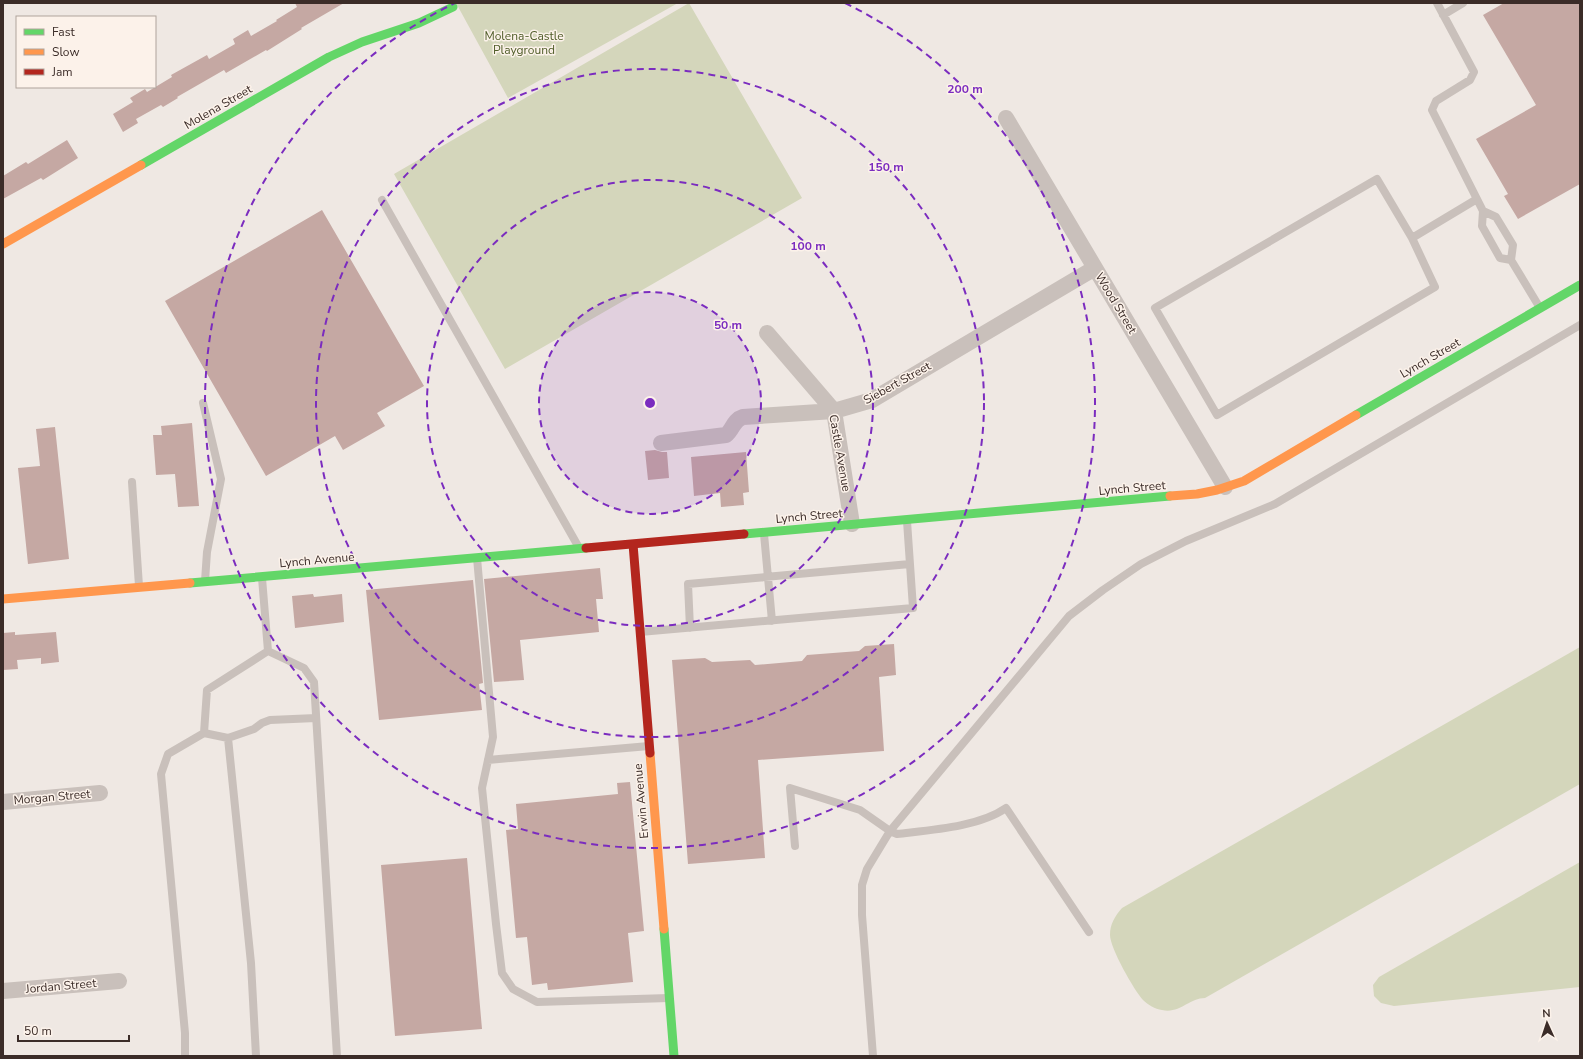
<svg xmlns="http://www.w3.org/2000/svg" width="1583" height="1059" font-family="'Nunito Sans',sans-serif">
	<rect width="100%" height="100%" fill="#efe8e3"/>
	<path fill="#d4d6bb" d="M456,3H678L508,98Z
		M689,3L802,198L505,369L394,174Z
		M1580,647V784L1205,998C1189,998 1180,1014 1162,1010C1155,1009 1148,1005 1143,1000C1134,990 1110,948 1110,935C1110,924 1115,916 1122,908Z
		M1580,862V987L1394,1006L1381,1003L1374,996L1373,985L1379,977Z"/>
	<path fill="#c5a8a3" d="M295,3H344L301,28L302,29L267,51L266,50L226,73L224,70L177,97L178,98L163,107L161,105L136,119L138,123L123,132L113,114L133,102L130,98L145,89L147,92L172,77L171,75L207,55L209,59L235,44L233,39L248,30L251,36L277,21L276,20L297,7Z
		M1504,3H1580V184L1518,219L1504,196L1508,194L1476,139L1536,105L1483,15Z
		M67,140L78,158L43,180L41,178L3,199V176L26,162L28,164Z
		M322,210L424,386L377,413L385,426L343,450L335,436L266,476L165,301Z
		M192,423L199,506L178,507L175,474L156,475L153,435H162L161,426Z
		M55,427L69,559L28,564L18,468L40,466L36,429Z
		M655,450L662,452H667L669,478L648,480L645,451Z
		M746,452L749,492L743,493L744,505L721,507L720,493L694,496L691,457Z
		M600,568L603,599H596L599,632L520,640L524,680L494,682L484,579Z
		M473,580L483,683L479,684L482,710L379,720L366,590Z
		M313,594L314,597L342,594L344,622L295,628L292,596Z
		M15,632V635L56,632L59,662L41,664V658L17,660L18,669L3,670V633Z
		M894,644L896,675L879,677L884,751L758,760L765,858L688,864L672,660L705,658L712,662L750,660L755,665L802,661L807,655L859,651L865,646Z
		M630,782L644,931L628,933L633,982L548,990L547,983L532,985L527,937L516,938L506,830L518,829L516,804L618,794L617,783Z
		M467,858L482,1029L395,1036L381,865Z"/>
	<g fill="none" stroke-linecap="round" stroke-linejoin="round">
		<path stroke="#c9c0bb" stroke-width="8" d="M1437,3L1474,72L1470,80L1436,101L1432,110L1483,211L1482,226L1500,258L1511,260
			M1443,15L1463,3
			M382,200L578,546
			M1483,211L1496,217L1513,245L1511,260L1540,308
			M1412,238L1435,287L1217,415L1155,308L1377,179L1412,238L1477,199
			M203,403L221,479L207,552L205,581
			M132,482L139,586
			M764,534L772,621
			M477,558L493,737L482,788L496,924L502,973L513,989L537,1002L669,998
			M262,578L268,651
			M690,628L688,584L910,564
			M640,632L913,608L907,521
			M268,651L304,668L314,682L337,1056
			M204,733L228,738L251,963L256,1056
			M228,738L254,729L262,723L270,720L316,718
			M488,760L649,746
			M795,846L790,788L860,810L890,831L1069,616L1103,590L1141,564L1186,541L1275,504L1580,325
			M185,1056V1033L161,774L168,754L204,733L207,690L268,651
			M873,1056L862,915V885L867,869L890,831L897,834C930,830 979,827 1006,808L1089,932"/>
		<path stroke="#c9c0bb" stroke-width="16" d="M1006,118L1225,487
			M767,333L834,411L852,524
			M661,443L726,435C733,430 733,420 743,417L834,411L872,400L1095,268
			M3,802L100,793
			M3,991L119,981"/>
		<path stroke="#63d668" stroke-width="9" d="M141,165L329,57L362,42L419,23L453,7
			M1356,415L1580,285
			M744,534L1170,496
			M190,583L586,548
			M664,929L674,1056"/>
		<path stroke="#ff974d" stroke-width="9" d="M3,244L141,165
			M1170,496L1197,494L1217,490L1244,481L1356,415
			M3,599L190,583
			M650,753L664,929"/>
		<path stroke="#b3261e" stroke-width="9" d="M633,544L650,753
			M586,548L744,534"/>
	</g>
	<circle cx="650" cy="403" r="111" fill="#7b2cbf" fill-opacity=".12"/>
	<g fill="none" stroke="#7b2cbf" stroke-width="2" stroke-dasharray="7 5">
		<circle cx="650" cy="403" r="111"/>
		<circle cx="650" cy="403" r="223"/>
		<circle cx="650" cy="403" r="334"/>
		<path d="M845 3A445 445 0 1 1 455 3"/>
	</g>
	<g text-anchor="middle" stroke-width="3" stroke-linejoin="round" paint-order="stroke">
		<g font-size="12" fill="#505d29" stroke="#fcf2ea">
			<text x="524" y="40">Molena-Castle<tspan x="524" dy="14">Playground</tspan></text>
		</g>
		<g font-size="12" fill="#3b2c28" stroke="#fcf2ea">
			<text transform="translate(218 107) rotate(-30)" y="4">Molena Street</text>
			<text transform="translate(1116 303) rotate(59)" y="4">Wood Street</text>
			<text transform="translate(1430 358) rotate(-30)" y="4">Lynch Street</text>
			<text transform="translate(897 383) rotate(-29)" y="4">Siebert Street</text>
			<text transform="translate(840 453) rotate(80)" y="4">Castle Avenue</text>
			<text transform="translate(1132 488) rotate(-5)" y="4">Lynch Street</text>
			<text transform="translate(809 516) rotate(-5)" y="4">Lynch Street</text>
			<text transform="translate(317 560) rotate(-5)" y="4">Lynch Avenue</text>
			<text transform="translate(52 797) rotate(-5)" y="4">Morgan Street</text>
			<text transform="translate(641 801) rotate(-95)" y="4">Erwin Avenue</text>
			<text transform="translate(61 986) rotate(-5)" y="4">Jordan Street</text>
		</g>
	</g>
	<circle cx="650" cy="403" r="6" fill="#7b2cbf" stroke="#fcf2ea" stroke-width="2"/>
	<g font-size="12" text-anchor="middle" font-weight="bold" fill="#7b2cbf" stroke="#fcf2ea" stroke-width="3" stroke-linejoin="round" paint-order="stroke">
		<text x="965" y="93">200 m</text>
		<text x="886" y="171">150 m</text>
		<text x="808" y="250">100 m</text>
		<text x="728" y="329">50 m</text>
	</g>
	<rect width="1583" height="1059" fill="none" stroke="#3b2c28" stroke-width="8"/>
	<rect x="16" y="16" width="140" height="72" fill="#fcf2ea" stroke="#afa39c"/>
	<rect x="24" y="29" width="20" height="6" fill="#63d668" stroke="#afa39c"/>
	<text x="52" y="36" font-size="12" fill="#3b2c28">Fast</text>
	<rect x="24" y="49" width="20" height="6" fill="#ff974d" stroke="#afa39c"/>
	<text x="52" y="56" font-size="12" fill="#3b2c28">Slow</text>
	<rect x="24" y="69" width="20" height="6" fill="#b3261e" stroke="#afa39c"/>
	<text x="52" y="76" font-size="12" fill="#3b2c28">Jam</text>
	<g transform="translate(1547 1023) rotate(357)" stroke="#fcf2ea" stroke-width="3" paint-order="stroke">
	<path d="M0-3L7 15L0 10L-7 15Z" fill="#3b2c28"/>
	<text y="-6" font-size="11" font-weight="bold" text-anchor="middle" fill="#3b2c28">N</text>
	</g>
	<path d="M18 1035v6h111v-6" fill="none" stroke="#3b2c28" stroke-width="2"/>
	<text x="24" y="1035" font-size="12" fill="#3b2c28" stroke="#fcf2ea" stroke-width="3" paint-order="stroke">50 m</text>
</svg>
